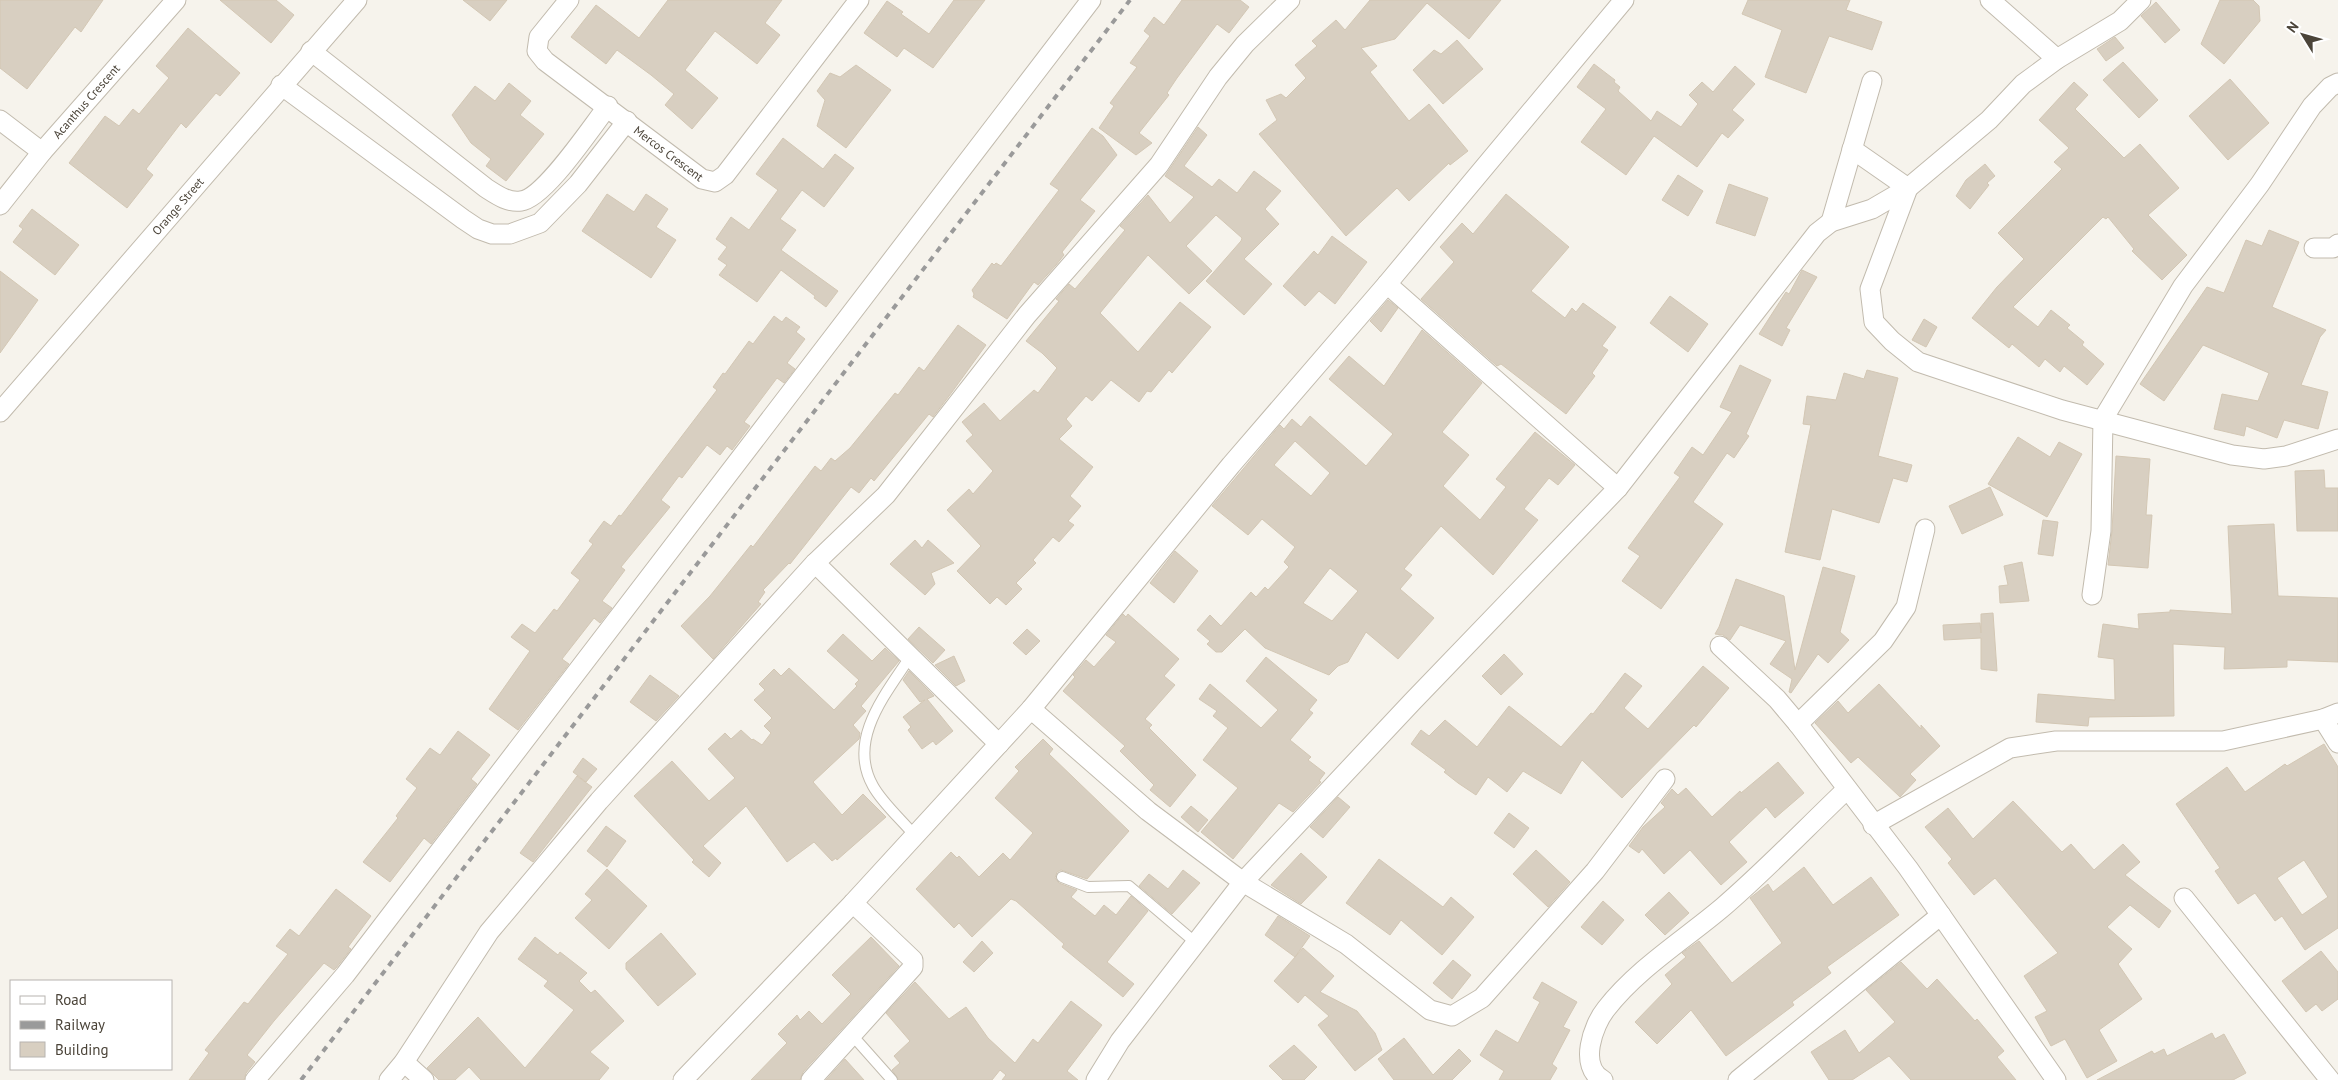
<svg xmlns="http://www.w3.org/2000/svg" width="2338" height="1080" font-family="'PT Sans',sans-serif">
	<rect width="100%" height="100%" fill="#f6f3ec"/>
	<path fill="#d8cfc1" stroke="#d3c7b4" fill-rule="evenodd" d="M0,0H103L81,32L75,27L27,89L0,68Z
		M220,0H276L294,15L271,43Z
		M463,0H507L490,21Z
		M668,0H782L765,23L780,35L757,64L715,31L685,70L718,98L692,129L665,105L674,94L651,75L617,50L606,64L571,37L596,5L639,38Z
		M954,0H985L933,68L904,48L897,57L864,33L887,1L903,12L901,14L929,34Z
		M1182,0H1240L1249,7L1229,33L1217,24L1177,78L1167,93L1169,95L1139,133L1152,143L1136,155L1099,128L1114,106L1110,103L1137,67L1130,63L1150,36L1144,31L1154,17L1164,25Z
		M1370,0H1501L1469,39L1427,3L1395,39L1361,48L1377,66L1370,72L1409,121L1429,104L1468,151L1450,165L1449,163L1409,201L1397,188L1346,236L1259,134L1277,120L1266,100L1281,94L1286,98L1306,78L1295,65L1317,46L1312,41L1336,20L1345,30Z
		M1748,0H1850L1846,10L1882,22L1872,50L1829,36L1806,93L1765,77L1782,30L1742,14Z
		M2220,0H2253L2259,6L2260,21L2224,64L2201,44Z
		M2156,2L2180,30L2165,43L2141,16Z
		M188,28L240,73L220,96L216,93L186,128L181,123L146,169L153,175L127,208L69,163L105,116L119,126L133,109L139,114L169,78L156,66Z
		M2115,37L2124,48L2106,61L2097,49Z
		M1457,40L1483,69L1443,104L1413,70L1434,50L1441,54Z
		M2123,62L2158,100L2139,118L2103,80Z
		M1594,64L1615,80L1614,82L1620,87L1618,91L1651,121L1657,111L1681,127L1698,104L1689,95L1702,82L1713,92L1735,66L1755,84L1732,110L1744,120L1728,138L1722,133L1697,167L1654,136L1626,175L1581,142L1606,109L1577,87Z
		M856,65L891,90L846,148L817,126L825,100L817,91L830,73L840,77Z
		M2230,79L2269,123L2228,160L2189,116Z
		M2074,82L2088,95L2075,109L2124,158L2140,144L2179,188L2148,215L2187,255L2162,280L2132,251L2134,249L2108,217L2106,219L2103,217L2013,307L2038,327L2051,310L2070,325L2067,328L2084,342L2082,345L2104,364L2087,385L2064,366L2060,372L2045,359L2039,367L2012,344L2009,348L1972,318L1997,287L2024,259L1998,233L2062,169L2054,162L2069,148L2039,120Z
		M509,83L531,101L520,115L544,134L506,181L486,166L491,159L471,143L452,115L475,86L495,101Z
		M1198,127L1207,135L1184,166L1212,187L1219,179L1237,193L1254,171L1281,191L1265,209L1279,224L1244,259L1272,284L1244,315L1206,281L1241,241L1242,238L1216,215L1186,246L1212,271L1189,294L1148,255L1100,313L1138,352L1180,302L1211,327L1172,373L1169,370L1151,392L1147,391L1139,402L1111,380L1092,401L1086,396L1066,419L1072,426L1059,439L1093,467L1070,496L1081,506L1068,521L1074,525L1059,542L1053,537L1033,560L1036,563L1016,583L1022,589L1006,605L997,597L990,604L957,571L981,546L947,510L969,489L973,494L993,471L966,441L973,435L962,422L984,403L1000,421L1034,390L1038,393L1057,368L1042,353L1026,341L1059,301L1056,299L1069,284L1075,289L1125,230L1120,226L1148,195L1170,223L1194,197L1165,176Z
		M1092,128L1103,136L1117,155L1080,200L1095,211L1062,252L1064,255L1056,265L1038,285L1034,282L1007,319L973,297L974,294L972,290L992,263L994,265L996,263L1001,266L1059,190L1050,184Z
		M783,138L823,169L835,154L854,168L824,207L802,190L780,219L796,230L781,250L838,291L826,307L814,298L815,296L781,270L757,302L719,275L727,265L718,259L727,247L716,239L731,217L749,230L778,190L756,174Z
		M1985,164L1995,176L1987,183L1989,185L1970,209L1956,196L1966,180Z
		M1678,175L1703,191L1688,216L1662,200Z
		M1729,184L1768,198L1755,236L1716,223Z
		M607,194L634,212L646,194L668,209L656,227L676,240L651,278L582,231Z
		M1506,194L1569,247L1531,291L1565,318L1572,308L1576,312L1583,303L1616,327L1602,346L1608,350L1592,373L1595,376L1566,414L1501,364L1497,366L1421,299L1454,262L1440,247L1462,223L1473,234Z
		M32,209L79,245L55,275L13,242L23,229L19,226Z
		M2269,230L2299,242L2272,307L2326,330L2320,337L2301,385L2328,392L2318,429L2284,420L2277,438L2246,426L2244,436L2214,429L2222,394L2258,401L2269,373L2203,345L2164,401L2140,384L2207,287L2224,293L2246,240L2262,246Z
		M1332,236L1367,262L1335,304L1319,291L1305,306L1283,286L1314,251L1318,255Z
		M1802,270L1817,277L1786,328L1790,330L1782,346L1759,334L1786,292L1789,294Z
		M0,271L38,300L0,353Z
		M1670,296L1708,324L1688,352L1650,323Z
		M1388,300L1398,308L1381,332L1370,321Z
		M774,316L782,322L786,317L800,327L796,332L805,339L787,363L795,369L784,383L777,378L744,422L750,426L732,450L727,446L720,455L707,445L682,478L679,476L661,500L670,507L621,567L625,570L602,601L612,608L600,623L594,618L562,659L569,664L518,730L489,709L530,651L511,637L522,624L535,633L554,609L557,611L580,580L571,573L593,544L589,541L604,521L611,526L619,515L621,516L717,390L713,387L723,373L725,374L749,341L753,344Z
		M1924,319L1937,327L1926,347L1912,340Z
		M958,325L986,345L952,392L933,417L929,414L874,481L871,478L859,493L851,487L790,564L789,563L763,590L765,592L758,602L761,604L713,659L681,626L710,596L751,545L753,547L815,466L821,471L831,458L835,461L850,448L895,393L898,395L919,367L924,371Z
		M1422,330L1482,383L1442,432L1469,455L1443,486L1480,520L1506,487L1496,479L1535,432L1575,465L1558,485L1549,478L1524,509L1538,520L1493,575L1441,526L1404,569L1412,575L1400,589L1434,618L1398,659L1366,632L1348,662L1338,666L1329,675L1265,648L1245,629L1222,652H1216L1207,644L1210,641L1197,630L1210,615L1221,626L1251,592L1256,597L1265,587L1268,590L1289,567L1284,562L1295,547L1262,519L1248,535L1212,506L1280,425L1284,429L1292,419L1301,427L1310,416L1366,466L1393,434L1329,379L1349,356L1384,386ZM1295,441L1330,473L1311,496L1274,465ZM1330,568L1358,591L1332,621L1303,603Z
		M1740,365L1771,380L1746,434L1749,436L1734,458L1727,453L1693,502L1723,524L1661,609L1622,581L1640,556L1628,548L1680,477L1674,473L1692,447L1703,455L1732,412L1720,407Z
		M1867,370L1898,378L1878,456L1912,465L1907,482L1893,478L1879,523L1832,509L1820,560L1785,552L1811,425L1803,424L1807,396L1836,400L1844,373L1864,379Z
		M2018,437L2050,457L2059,442L2082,454L2047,517L1988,484Z
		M2116,456L2150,459L2146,515H2152L2148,568L2108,565L2112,531Z
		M2324,470L2325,488H2338V531H2297L2295,471Z
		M1990,487L2003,515L1962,534L1949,506Z
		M2043,520L2058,522L2053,556L2038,554Z
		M2274,524L2278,596L2338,598V662L2287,660V667L2224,669L2225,647L2173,644L2174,716L2089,717L2088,726L2036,722L2038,694L2115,700L2114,659L2098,657L2103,624L2139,629L2138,614L2170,612V610L2232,614L2228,526Z
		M915,540L922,548L928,540L954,563L931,573L935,584L925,595L890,564Z
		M1175,551L1198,571L1174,603L1150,583Z
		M2022,562L2029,601L2000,603L1999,586L2008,585L2004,566Z
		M1823,567L1855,576L1840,632L1849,640L1828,663L1818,654L1791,693L1789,692L1792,679L1770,664L1786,641L1740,625L1730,640L1723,635L1715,634L1719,627L1736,579L1784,596L1795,670Z
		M1993,613L1997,671L1981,669V638L1944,640L1943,625L1980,623L1981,633V614Z
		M1123,614L1126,617L1128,614L1179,659L1164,676L1175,685L1145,719L1152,725L1149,728L1196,775L1170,807L1150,790L1154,785L1120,751L1125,746L1063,691L1075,677L1073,675L1086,660L1094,667L1116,642L1106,635Z
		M919,627L945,650L933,663L908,639Z
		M1027,629L1040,641L1026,655L1013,643Z
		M843,634L872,661L885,648L899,661L861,706L866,711L853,725L860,733L859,739L813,782L842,815L863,794L886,817L837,860L836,858L832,861L814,842L787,862L746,806L703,846L721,863L709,877L692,862L694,860L634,796L672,761L709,801L735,778L708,749L725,733L731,739L741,730L752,740L753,739L762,745L771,733L764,726L772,718L754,700L765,690L759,684L774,669L781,676L789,668L834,710L857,686L855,684L859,680L827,651Z
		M1504,654L1523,674L1501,695L1482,676Z
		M954,656L965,681L956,686L935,665Z
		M1266,657L1317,700L1309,710L1313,713L1290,740L1311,757L1308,760L1325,773L1319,781L1321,782L1293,812L1279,803L1233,859L1201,832L1238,788L1203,760L1228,728L1213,716L1217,711L1199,699L1210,684L1261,728L1278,710L1246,681Z
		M1703,666L1729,688L1696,727L1694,725L1622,798L1582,760L1561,794L1523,771L1507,792L1488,777L1476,795L1458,783L1444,772L1446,770L1411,744L1421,730L1429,736L1445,720L1477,747L1509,706L1561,747L1591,713L1593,714L1625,673L1642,686L1624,708L1648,729Z
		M909,671L934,696L927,699L953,731L936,745L933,741L922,749L908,730L911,727L903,717L925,700L920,702L903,680Z
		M650,675L679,696L656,721L630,702Z
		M1879,684L1921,729V725L1940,746L1910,774L1916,780L1900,797L1858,757L1851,763L1815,723L1838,701L1848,713Z
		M458,731L490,755L471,779L477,784L431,844L424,838L390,882L363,862L398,818L396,816L417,788L406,779L430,748L440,755Z
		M1043,739L1053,749L1049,754L1129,831L1087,879L1061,870L1057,872L1055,878L1059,883L1077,890L1071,897L1095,916L1104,905L1116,915L1131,896L1148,911L1107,962L1134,984L1123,997L1062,947L1064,944L1016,901L1011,899L972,937L959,923L954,928L916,889L951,852L957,858L959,856L979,877L1003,853L1010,860L1033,833L995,798L1019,771L1015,767Z
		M2324,744L2338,767V928L2305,950L2282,916L2275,921L2255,893L2238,904L2215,871L2220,868L2176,804L2227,767L2245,792L2285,764L2287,766ZM2304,860L2328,897L2302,915L2277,878Z
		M583,758L597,769L586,782L573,772Z
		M1778,762L1804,793L1775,818L1766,807L1729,842L1747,862L1721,885L1690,850L1664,874L1642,849L1639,853L1629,846L1643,827L1665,807L1661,803L1672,789L1678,795L1686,788L1712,817L1740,791L1741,793Z
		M577,776L592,787L533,862L520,853Z
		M1338,797L1350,807L1323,838L1310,827Z
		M2013,801L2062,852L2071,844L2094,870L2123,844L2140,862L2125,875L2171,911L2159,928L2130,905L2107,927L2132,949L2118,964L2142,999L2099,1030L2117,1061L2087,1078L2065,1039L2051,1046L2035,1017L2047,1011L2024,976L2058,953L1995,878L1974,895L1948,863L1952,859L1925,827L1948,808L1973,839Z
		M1191,806L1208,820L1198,832L1181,817Z
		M1509,813L1529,828L1514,848L1494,833Z
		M606,826L626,841L607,867L587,851Z
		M1536,850L1570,882L1548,907L1513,874Z
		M1301,853L1327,877L1301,904L1271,885Z
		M1379,859L1443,907L1451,897L1474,917L1442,955L1401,920L1390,935L1346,903Z
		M1804,867L1833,905L1871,877L1899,915L1827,967L1831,973L1792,1002L1794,1005L1726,1056L1691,1010L1657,1044L1635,1022L1672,984L1665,975L1686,957L1682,953L1699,941L1732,983L1782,943L1750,898L1768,884L1773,892Z
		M607,869L647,906L609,949L575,918L592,900L585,894Z
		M1183,870L1200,883L1172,914L1139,886L1149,874L1168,889Z
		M336,889L371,916L348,947L351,949L336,968L334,970L324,963L274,1021L247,1055L255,1062L246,1073L244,1080H189L209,1053L205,1050L244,1002L248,1004L288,954L276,946L290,929L299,936Z
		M1669,892L1689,913L1665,935L1645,915Z
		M1603,901L1624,920L1602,945L1581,927Z
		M1278,916L1310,936L1295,957L1265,935Z
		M661,933L696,974L658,1006L626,969V963Z
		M535,937L558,955L560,952L587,973L579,981L591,993L595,990L624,1021L590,1052L609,1068L599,1080H481L469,1067L455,1080H439L427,1068L478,1017L525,1068L574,1010L544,986L548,981L518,959Z
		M871,937L899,966L803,1072L800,1080H751L787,1043L778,1034L797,1015L800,1020L809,1011L822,1024L851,994L832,975Z
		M982,941L993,953L974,972L963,962Z
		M1303,948L1334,976L1320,992L1357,1011L1375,1033L1382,1050L1355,1071L1318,1025L1329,1016L1305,995L1298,1003L1274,981Z
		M2321,951L2338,972V999L2322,1011L2316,1004L2306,1012L2282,981Z
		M1453,960L1471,975L1452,999L1433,983Z
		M1901,962L1927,989L1937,979L1975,1021L1977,1019L2004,1051L1997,1057L2016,1080H1911L1889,1056L1852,1080H1829L1811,1052L1845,1030L1859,1053L1895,1022L1866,990Z
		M915,982L949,1019L966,1007L988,1038L1015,1063L1033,1039L1038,1043L1071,1001L1102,1025L1067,1071L1078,1080H1002L1006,1075L1000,1070L992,1080H899L892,1070L900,1063L894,1056L910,1041L886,1013Z
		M1542,982L1577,1002L1563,1027L1570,1030L1552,1064L1557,1068L1550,1080H1499L1504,1071L1480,1055L1496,1030L1518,1043L1540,1002L1533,998Z
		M2212,1033L2215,1039L2224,1034L2246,1073L2233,1080H2097L2152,1051L2154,1054L2164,1049L2167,1056Z
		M1404,1038L1433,1075L1459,1049L1471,1061L1452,1080H1394L1378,1059Z
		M1294,1045L1317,1067L1304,1080H1283L1269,1066Z
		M845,1059L864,1080H826Z"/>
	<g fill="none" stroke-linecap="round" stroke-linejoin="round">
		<defs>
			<path id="lane" d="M910,657C885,695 847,740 873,786C883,804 902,820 915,836
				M1062,877L1088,887L1129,886L1196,943
				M852,1035L892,1080"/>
			<g id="street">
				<path id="s1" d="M569,0L539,37L537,51L545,61L702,179L715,182L725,175L859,0"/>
				<path d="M1990,0L2057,59"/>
				<path d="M311,51L486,188C497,195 508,203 521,201C545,198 592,126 608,106"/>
				<path d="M281,85L463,219L478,229L492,234H510L540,223L578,184L627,121"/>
				<path d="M0,120L42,152"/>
				<path d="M1852,149L1908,188L1870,289L1874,322L1892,341L1918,362L2062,410L2232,455L2264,459L2286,456L2338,439"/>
				<path id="s2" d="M0,205L42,152L176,0"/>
				<path d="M1831,222L1872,81"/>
				<path d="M2314,248H2333L2338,244"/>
				<path d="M1387,284L1618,488"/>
				<path id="s3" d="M0,412L357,0"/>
				<path d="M815,563L999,744"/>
				<path d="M2092,595L2101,531L2103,419L2183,286L2260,184L2312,106L2330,87L2338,83"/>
				<path d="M1720,646L1777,699L1798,724L1908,868L2056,1080"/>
				<path d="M1031,709L1148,811L1243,882L1346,944L1430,1010L1452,1016L1482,998L1595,871L1665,779"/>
				<path d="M2323,719L2338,743"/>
				<path d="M1798,724L1883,641L1906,607L1925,529"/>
				<path d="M1873,825L2010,748L2056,741H2223L2323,719L2338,713"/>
				<path d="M2184,898L2330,1080"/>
				<path d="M404,1062L424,1080"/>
				<path d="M255,1080L345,975L1091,0"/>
				<path d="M389,1080L404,1062L489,932L599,801L815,563L886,495L1027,315L1159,165L1218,77L1245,44L1290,0"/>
				<path d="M683,1080L853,903L1031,709L1231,465L1387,284L1624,0"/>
				<path d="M811,1080L913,967V960L853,903"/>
				<path d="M1096,1080L1120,1041L1243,882L1412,702L1618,488L1817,233L1831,222L1872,209L1908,188L1989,120L2023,84L2057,59L2120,21L2141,0"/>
				<path d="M1603,1080C1578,1067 1593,1025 1606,1009C1638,968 1684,940 1723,907C1766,870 1806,828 1847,789"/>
				<path d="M1738,1080L1941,915"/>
			</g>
		</defs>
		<use href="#lane" stroke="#c2bbae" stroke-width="12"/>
		<use href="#street" stroke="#c2bbae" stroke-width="21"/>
		<use href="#lane" stroke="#fff" stroke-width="10"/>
		<use href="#street" stroke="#fff" stroke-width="19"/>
		<path stroke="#9a9a9a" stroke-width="4" stroke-dasharray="6 6" stroke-linecap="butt" d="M301,1080L1130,0"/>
	</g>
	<g text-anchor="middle" stroke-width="5" stroke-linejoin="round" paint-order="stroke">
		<g font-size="12" fill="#4b4439" stroke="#fff">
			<text dy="4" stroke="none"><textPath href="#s2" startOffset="135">Acanthus Crescent</textPath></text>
			<text dy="4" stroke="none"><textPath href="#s1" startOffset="229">Mercos Crescent</textPath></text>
			<text dy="4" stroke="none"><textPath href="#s3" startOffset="272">Orange Street</textPath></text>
		</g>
	</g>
	<rect x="10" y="980" width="162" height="90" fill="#ffffff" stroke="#b7b4b0"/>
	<rect x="20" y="996" width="25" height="8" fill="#ffffff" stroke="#b7b4b0"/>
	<text x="55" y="1005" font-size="15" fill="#4b4439">Road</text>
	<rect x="20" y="1021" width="25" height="8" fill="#9a9a9a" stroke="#b7b4b0"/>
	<text x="55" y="1030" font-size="15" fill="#4b4439">Railway</text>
	<rect x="20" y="1042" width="25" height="15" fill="#d8cfc1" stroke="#b7b4b0"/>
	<text x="55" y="1055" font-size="15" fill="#4b4439">Building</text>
	<g transform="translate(2303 35) rotate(307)" stroke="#ffffff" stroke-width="4" paint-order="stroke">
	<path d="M0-4L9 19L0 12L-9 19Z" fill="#4b4439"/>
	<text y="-8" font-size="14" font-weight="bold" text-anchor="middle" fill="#4b4439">N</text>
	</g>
</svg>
